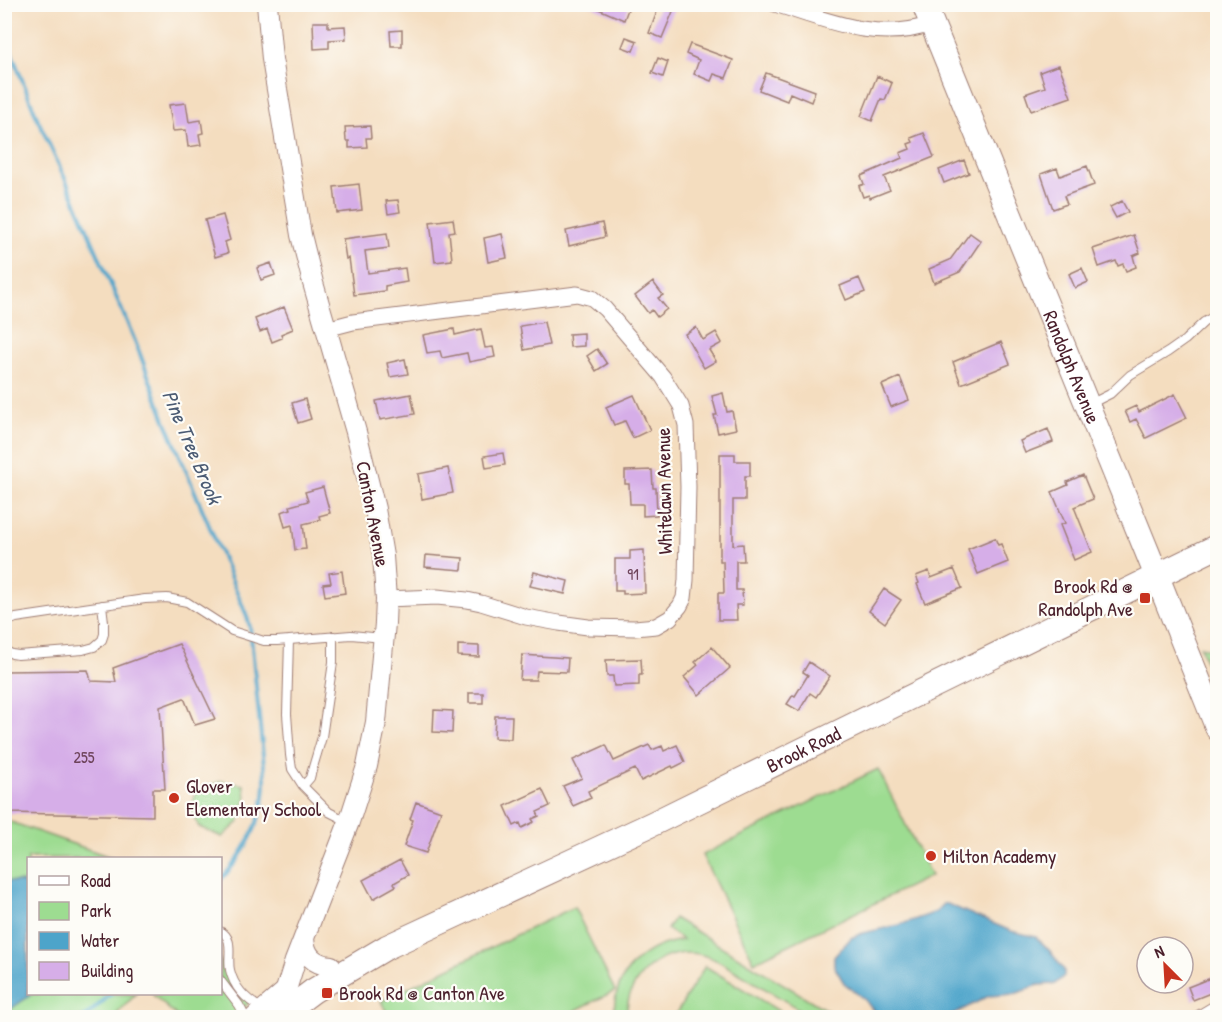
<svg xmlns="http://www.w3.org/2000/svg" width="1222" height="1022" font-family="'Patrick Hand',sans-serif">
	<rect width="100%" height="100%" fill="#fdfcf7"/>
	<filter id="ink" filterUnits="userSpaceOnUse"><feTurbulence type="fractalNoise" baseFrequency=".0167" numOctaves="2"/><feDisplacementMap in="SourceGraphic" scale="12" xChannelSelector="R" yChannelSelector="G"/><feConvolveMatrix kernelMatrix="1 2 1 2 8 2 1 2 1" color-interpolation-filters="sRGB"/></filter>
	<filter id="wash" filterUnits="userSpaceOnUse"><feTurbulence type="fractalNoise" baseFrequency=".008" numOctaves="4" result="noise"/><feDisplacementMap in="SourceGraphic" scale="24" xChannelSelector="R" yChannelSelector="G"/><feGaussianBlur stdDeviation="1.35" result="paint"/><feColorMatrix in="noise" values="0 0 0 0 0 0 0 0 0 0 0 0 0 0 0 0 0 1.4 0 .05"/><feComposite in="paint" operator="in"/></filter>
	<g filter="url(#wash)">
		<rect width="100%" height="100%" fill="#f4ddbf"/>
		<path fill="#9ddc91" stroke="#747e5e" stroke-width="1.5" d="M1200,647L1217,650V692Z
			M878,769L931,876L754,962L702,855Z
			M222,781L244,785L246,797L239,822L222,837L199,827L190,809L197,789Z
			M8,821L113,858H28V994H136L114,1017H5L4,822Z
			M574,907L615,991L562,1017H389L381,1001Z
			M674,918L838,1017H812L720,962C710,957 700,953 689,953C654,953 625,983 627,1017H614C613,974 642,946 683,940L667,929Z
			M221,960L250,1001L236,1017H178L152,994H220Z
			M705,966L789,1017H674Z"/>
		<path fill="#4da4ca" stroke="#4c627a" stroke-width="1.5" d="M5,881L28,883V994H32L5,1013Z
			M945,903L1011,931L1036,937L1050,951L1064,970V976L1055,984L1038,985L1015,994L989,996L948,1017H886L875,1013L865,1000L844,983L834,966V957L851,938L863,933L899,925L925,916L936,912Z"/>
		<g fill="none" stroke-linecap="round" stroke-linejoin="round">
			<path stroke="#4da4ca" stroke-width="4" d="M4,34L38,120L74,198L135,341L165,420L246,614L250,627L264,766C265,772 265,779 265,785C264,819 244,856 220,880
				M84,1018L111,994"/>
		</g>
		<g id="blocks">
			<path fill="#d6aee8" d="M587,4H630L624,20Z
				M660,4L674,9L662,38L649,33Z
				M313,22H328V27L345,26L346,39L329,40V48L314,49Z
				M402,30V46H391L390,31Z
				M626,37L637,41L633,51L622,47Z
				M690,44L733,60L726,78L714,74L711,81L694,74L699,60L686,54Z
				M658,58L668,62L663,77L652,73Z
				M1059,65L1071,97L1031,111L1025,94L1045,87L1040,72Z
				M766,73L815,91L811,102L790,93L787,101L759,90Z
				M877,76L892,83L885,100L881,99L872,121L861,116Z
				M186,103L189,122L201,120L203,133L199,134L201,145L188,147L186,130L173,131L169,105Z
				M370,126L371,138H366L367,147L349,148V141H346L345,127Z
				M924,133L934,157L884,177L890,190L870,198L869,195L863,197L859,186L864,184L861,176L902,158L900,153L910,149L908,144L913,142L911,138Z
				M964,160L969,173L944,183L939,170Z
				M1087,166L1094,185L1064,196L1067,204L1053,209L1041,174L1057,168L1060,176Z
				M359,184L362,210L337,213L334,187Z
				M398,200L400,212L388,214L386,201Z
				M1122,201L1128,212L1116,218L1110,207Z
				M223,215L230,240L225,242L228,253L215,257L205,220Z
				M453,219L455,231L449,232L452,260L435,262L430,222Z
				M602,223L605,237L569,246L566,231Z
				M387,233L389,248L365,251L368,273L405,268L407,282L385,286V291L354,295L349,258L346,259L343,239Z
				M970,233L981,241L960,272L934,283L929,269L950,260Z
				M502,234L507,258L488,262L484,238Z
				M1134,235L1140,253L1133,256L1136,267L1126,271L1123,264L1118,266L1116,261L1099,267L1093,249Z
				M271,263L275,275L261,280L257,268Z
				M1082,268L1088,282L1075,288L1069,274Z
				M859,278L865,292L846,300L840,286Z
				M653,282L663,295L658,298L667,309L657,317L652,310L648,313L635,296Z
				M284,307L293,329L281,334L282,338L272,342L267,329L260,332L255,319Z
				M544,322L549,345L524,350L520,326Z
				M696,327L703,340L716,332L722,343L709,350L716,361L704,368L685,334Z
				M454,329L455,335L481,329L485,348L493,347L495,357L469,362L467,353L442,358L440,351L427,353L423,335Z
				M584,333V346L570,347L569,334Z
				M1001,342L1010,364L961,384L953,362Z
				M597,349L607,364L596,371L587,356Z
				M405,359L408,374L390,377L387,363Z
				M900,377L909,400L891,407L882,385Z
				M723,393L727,412L732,411L736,429L718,433L714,415H717L712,396Z
				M411,394L415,414L380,420L376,401Z
				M1175,394L1187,418L1146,438L1136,419L1130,422L1125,411L1136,406L1139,412Z
				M634,395L650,430L633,438L625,421L614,425L606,407Z
				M305,399L311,419L298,423L292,403Z
				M1048,429L1053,442L1025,453L1020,441Z
				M503,453L505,465L486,468L484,456Z
				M720,454H735V461H750V476H745V500H733V545L743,544L744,561H736V590H742L743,605H736L737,620H718V593H724L723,561H720Z
				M448,468L453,493L422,499L418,474Z
				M652,470L653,488H656L657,515L643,516V504H630L629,484H625V471Z
				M1083,475L1093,499L1074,507L1092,552L1074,560L1060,525L1065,523L1052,492L1068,485L1067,482Z
				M323,487L330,513L319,516L320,520L303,524L306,549L295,550L292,525L285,527L281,512L291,509L290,506L308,501L305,492Z
				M995,538L998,545L1001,544L1008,562L978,574L968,549Z
				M644,550L645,593L623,594V591H615V559H630V551Z
				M426,555L463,558L462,570L425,567Z
				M954,569L962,588L925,603L917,584L919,583L916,576L929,571L931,578Z
				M342,571L345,593L325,596L323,584L331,583L329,573Z
				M534,572L568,581L565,594L530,586Z
				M884,589L901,600L885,623L869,611Z
				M179,644L215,719L195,725L184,698L160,707L165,789H153V816L7,813V789L4,788V671L88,670L91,681L116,682L113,668Z
				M458,645L479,646V657L458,656Z
				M712,647L730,668L699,695L684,677L698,665L695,662Z
				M522,655L568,658L567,672L537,671L536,680H520Z
				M641,659L642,675H639V685L614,686L613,676H607L606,660Z
				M809,662L830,676L816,697L810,693L799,711L787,704L793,695L795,696L808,675L803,672Z
				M469,693H483V703H469Z
				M434,710L453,711L452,733L433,732Z
				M495,716H512L511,739L494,738Z
				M606,745L614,761L649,745L652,750L662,746L664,751L677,745L685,762L673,768L672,766L641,781L635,769L588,791L591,798L573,806L563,786L582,778L573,760Z
				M542,789L550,806L537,812L539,816L532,819L534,822L522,828L520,823L514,826L505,806Z
				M416,802L441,811L426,853L404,846L413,820L410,819Z
				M400,860L408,875L394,883L396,886L373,899L363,880Z
				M1218,975V990L1193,1000L1188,987Z"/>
		</g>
	</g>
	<g filter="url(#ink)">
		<use href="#blocks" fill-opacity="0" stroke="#9f7e75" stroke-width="1.5"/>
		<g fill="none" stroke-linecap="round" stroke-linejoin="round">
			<defs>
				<path id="service" d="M1090,404L1110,394L1130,375L1168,352L1185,340L1204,322L1218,314
					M4,623L16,618L145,599L167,598L187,602L232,631L264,641H277L351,635L383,638
					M333,636V662L322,737L311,774L310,778L303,786L329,812L349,822
					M289,640L287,714L290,755L292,769L303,786
					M4,650L12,654L18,655L83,650L94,647L102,640L104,634V622L102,605
					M220,931C235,938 227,957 230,970C234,988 248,1001 263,1009
					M220,980L239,1005L246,1018
					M1193,1018L1218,1003"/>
				<path id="minor" d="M775,4C826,20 878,43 931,24
					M326,329L353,322L577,294L592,298L605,309L663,377L681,406L686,425L688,487L686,580L684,598L680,606L670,618L656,626L635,628L588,627L559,623L526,617L481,603L467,600L437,597L386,599"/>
				<path id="tertiary" d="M267,4L272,59L301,235L313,283L356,432L375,509L383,556L386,599L385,623L376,722L367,766L349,822L295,961L281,1006
					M304,938C305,956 314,964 331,966"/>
				<g id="primary">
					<path id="s1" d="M924,4L1148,554L1218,729"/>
					<path d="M257,1018L285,994"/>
					<path id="s2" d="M277,1018L313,991L387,947L652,824L1218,546"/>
				</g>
			</defs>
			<use href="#service" stroke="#9f7e75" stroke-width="10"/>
			<use href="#minor" stroke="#9f7e75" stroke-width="17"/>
			<use href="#tertiary" stroke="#9f7e75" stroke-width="22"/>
			<use href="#primary" stroke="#9f7e75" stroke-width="26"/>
			<use href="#service" stroke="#fff" stroke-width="8"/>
			<use href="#minor" stroke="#fff" stroke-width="15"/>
			<use href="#tertiary" stroke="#fff" stroke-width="20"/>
			<use href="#primary" stroke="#fff" stroke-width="24"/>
		</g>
	</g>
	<g fill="#c8321e" stroke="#fdfcf7" stroke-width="2">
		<rect x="1139" y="592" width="12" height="12" rx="3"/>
		<circle cx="174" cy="798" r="6"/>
		<circle cx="931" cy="856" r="6"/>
		<rect x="321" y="987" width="12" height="12" rx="3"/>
	</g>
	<g text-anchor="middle" stroke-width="4.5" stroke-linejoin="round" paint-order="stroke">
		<g font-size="16" fill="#6d435a">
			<text x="633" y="580">91</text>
			<text x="84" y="763">255</text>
		</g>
		<g font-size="20" fill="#4a1f2b" stroke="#fdfcf7">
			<text dy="7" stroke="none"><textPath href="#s1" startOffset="392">Randolph Avenue</textPath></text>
			<text transform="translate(664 491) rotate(-91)" y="7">Whitelawn Avenue</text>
			<text transform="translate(373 514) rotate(79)" y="7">Canton Avenue</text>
			<text dy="7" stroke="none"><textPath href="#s2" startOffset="592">Brook Road</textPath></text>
		</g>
		<g font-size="20" fill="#4a1f2b" stroke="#fdfcf7" text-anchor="start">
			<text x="1133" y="593" text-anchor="end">Brook Rd @<tspan x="1133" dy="23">Randolph Ave</tspan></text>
			<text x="186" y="793">Glover<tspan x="186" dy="23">Elementary School</tspan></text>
			<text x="943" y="863">Milton Academy</text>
			<text x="339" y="1000">Brook Rd @ Canton Ave</text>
		</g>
		<g font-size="21" font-style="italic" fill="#4b5b73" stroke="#fdfcf7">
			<text transform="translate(192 447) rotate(67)" y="7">Pine Tree Brook</text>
		</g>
	</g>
	<rect width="1222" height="1022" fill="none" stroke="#fdfcf7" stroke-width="24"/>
	<rect x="27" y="857" width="195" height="138" fill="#fdfcf7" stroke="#b5a4a5" stroke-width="1.5"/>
	<rect x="39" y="876" width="30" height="9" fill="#ffffff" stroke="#b5a4a5" stroke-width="1.5"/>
	<text x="81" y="887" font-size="18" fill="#4a1f2b">Road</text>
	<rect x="39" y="902" width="30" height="18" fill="#9ddc91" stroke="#b5a4a5" stroke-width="1.5"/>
	<text x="81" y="917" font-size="18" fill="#4a1f2b">Park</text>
	<rect x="39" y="932" width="30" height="18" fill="#4da4ca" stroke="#b5a4a5" stroke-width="1.5"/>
	<text x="81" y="947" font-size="18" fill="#4a1f2b">Water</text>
	<rect x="39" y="962" width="30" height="18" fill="#d6aee8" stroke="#b5a4a5" stroke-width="1.5"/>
	<text x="81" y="977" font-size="18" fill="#4a1f2b">Building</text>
	<g transform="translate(1165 965) rotate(336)"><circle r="28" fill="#fdfcf7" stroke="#b5a4a5" stroke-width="1.5"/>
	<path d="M0-4.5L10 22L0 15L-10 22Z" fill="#c8321e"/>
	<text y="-9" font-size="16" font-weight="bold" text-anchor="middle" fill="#4a1f2b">N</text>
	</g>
</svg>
